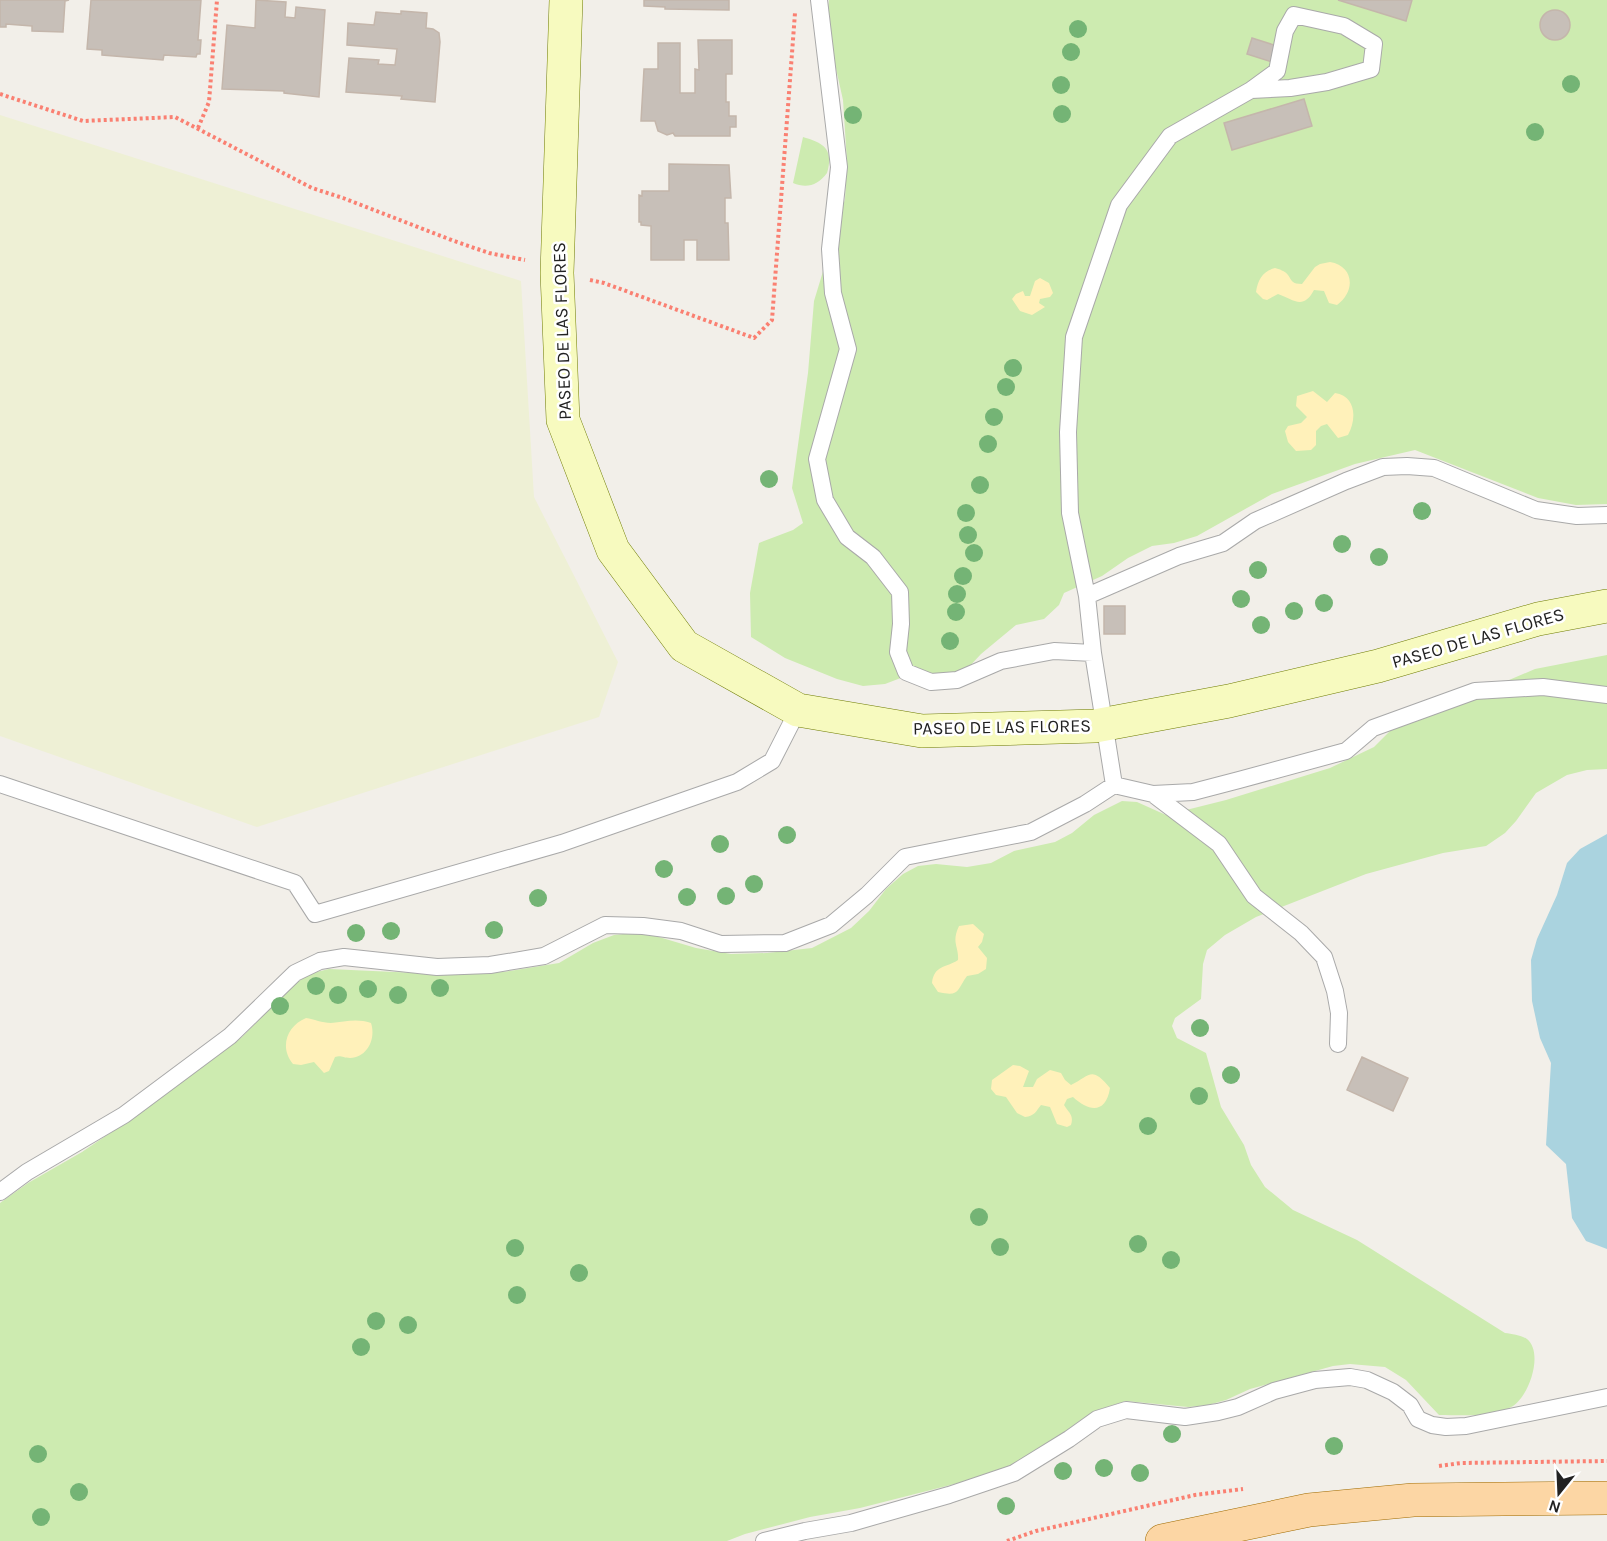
<svg xmlns="http://www.w3.org/2000/svg" width="1607" height="1541" font-family="Karla,sans-serif">
	<rect width="100%" height="100%" fill="#f2efe9"/>
	<path fill="#eef0d5" d="M0,115L521,281L534,497L618,662L599,717L257,827L0,736Z"/>
	<path fill="#cdebb0" d="M829,0H1607V504L1576,505L1538,498L1415,450L1355,464L1272,494L1197,536L1174,543L1152,546L1128,558L1102,576L1064,593L1059,605L1044,619L1016,625L981,654L967,669L951,676L919,671L885,684L863,686L837,679L785,658L751,637L750,593L759,543L793,530L803,523L792,488L808,373L814,301L845,199L847,162L843,100L830,42L827,17Z
		M803,137C824,143 834,149 827,173C818,185 807,189 793,183Z
		M1607,655V769L1587,770L1567,775L1536,793L1516,821L1505,833L1486,846L1443,853L1366,874L1256,917L1225,935L1207,950L1203,964L1201,999L1175,1018L1172,1026L1177,1038L1206,1053L1221,1107L1244,1145L1251,1165L1265,1187L1293,1210L1357,1240L1505,1333C1512,1334 1521,1335 1527,1339C1544,1353 1529,1396 1513,1406C1493,1418 1462,1415 1439,1415L1406,1380L1385,1367L1350,1364L1333,1366L1250,1389L1226,1400L1208,1405L1188,1407L1126,1401L1098,1410L1079,1421L1038,1454L982,1477L860,1508L810,1517L745,1534L727,1541H0V1203L28,1183L82,1152L138,1114L242,1037L289,989L308,974L329,969L439,974L503,972L559,963L593,943L614,935L642,932L696,948L731,954L767,953L812,948L851,928L869,911L886,889L903,874L918,866L936,864L967,867L991,863L1014,851L1055,842L1072,833L1094,815L1122,801L1137,802L1166,815L1226,800L1330,768L1374,747L1390,731L1535,669Z"/>
	<path fill="#fff1ba" d="M1330,262C1354,266 1356,291 1337,305L1329,303L1324,291L1314,290C1303,311 1293,299 1278,294L1267,300L1263,299L1256,292C1258,279 1263,271 1275,268C1279,269 1285,271 1288,275C1292,281 1292,284 1302,284L1315,267L1320,264Z
		M1040,278L1049,283L1053,293L1050,297L1040,299L1039,303L1045,307L1032,315L1020,311L1012,299L1016,294L1023,291L1025,296H1030L1035,281Z
		M1313,391L1327,402L1335,393C1356,396 1357,419 1348,435L1338,438L1327,424L1321,426L1316,431V445L1311,450L1296,451L1288,442L1285,431L1288,426L1301,423L1307,417L1296,406L1297,396Z
		M973,924L984,934L982,942L978,947L987,958L986,969L978,974L967,976C956,991 960,997 938,992L932,983C934,965 946,968 958,960C959,946 951,943 959,926Z
		M306,1018C314,1019 322,1023 331,1023C345,1022 356,1018 371,1023C376,1038 368,1057 350,1058C343,1058 341,1055 335,1057L329,1071L324,1073L314,1062L301,1065L293,1064C279,1047 287,1026 306,1018Z
		M1013,1065L1020,1066L1029,1071L1023,1087H1033L1037,1079L1050,1070L1061,1073L1065,1080L1071,1085C1090,1076 1091,1065 1110,1088C1106,1114 1089,1112 1073,1097L1067,1099L1064,1105C1069,1113 1074,1115 1071,1125L1067,1127L1057,1124L1050,1107L1041,1105C1036,1111 1035,1116 1025,1117L1017,1113L1006,1097L996,1095L991,1089L992,1080Z"/>
	<path fill="#aad3df" d="M1607,834V1249L1586,1241L1572,1218L1566,1164L1546,1145L1551,1063L1540,1038L1532,1001L1531,960L1537,939L1557,895L1567,863L1580,849Z"/>
	<path fill="#c7bfb8" stroke="#c4b6ab" stroke-width="1.5" d="M0,0H69L65,1L63,32L32,31V26L6,24V27H0Z
		M91,0H201L198,40H201L200,54H197L196,57L164,55L163,60L102,55V50L87,49Z
		M256,0L286,2L285,17L295,18L296,7L325,10L319,97L284,93V91L222,89L227,25L255,28Z
		M644,0H729V10L665,9V7L644,6Z
		M1338,0H1412L1406,21Z
		M1540 25a15 15 0 1 1 30 0a15 15 0 1 1-30 0Z
		M401,11L427,13L426,28L433,29L439,33L440,42L435,102L401,99L402,96L346,92L349,58L379,60L378,64L395,65L397,49L347,45L348,23L374,25L376,12L401,14Z
		M1252,38L1277,46L1272,62L1247,54Z
		M698,40H732V74H726V102H729V116H736V127H730V136H675L673,133L667,135L658,131L655,121H641L644,69H658V43H680V93H695V69L699,70Z
		M1304,99L1312,126L1232,150L1224,123Z
		M669,164L729,165L731,198H725V223H728L729,260H697V240H684V260H651V226L641,225V222H639V195L642,196V191H669Z
		M1104,606H1125V634H1104Z
		M1362,1057L1408,1078L1393,1111L1347,1090Z"/>
	<g fill="none" stroke-linecap="round" stroke-linejoin="round">
		<defs>
			<path id="lane" d="M819,0L839,167L830,249L833,293L848,349L817,459L825,500L847,537L873,557L900,592L901,624L898,652L906,672L931,682L957,680L1001,661L1054,651L1093,653L1087,596L1179,556L1223,543L1255,521L1346,481L1383,467L1407,466L1434,468L1536,510L1577,516L1607,515
				M1087,596L1070,513L1068,432L1074,337L1119,205L1170,136L1251,90L1290,88L1327,82L1371,69L1374,44L1344,26L1294,15L1285,31L1277,71L1251,90
				M1093,653L1114,785
				M0,784L295,883L315,914L562,843L737,782L772,761L798,710
				M1153,794L1219,844L1254,896L1301,933L1324,957L1335,991L1339,1013L1338,1044
				M0,1192L27,1172L124,1115L230,1036L295,973L320,961L344,957L437,967L490,965L544,956L605,925L643,926L681,931L721,944L785,943L831,925L867,895L905,857L1031,832L1085,804L1114,785L1153,794L1193,792L1239,780L1346,751L1373,728L1475,691L1543,687L1607,695
				M764,1541L805,1531L851,1523L949,1495L1014,1473L1069,1439L1097,1419L1126,1410L1185,1417L1218,1412L1238,1407L1274,1391L1315,1380L1350,1377L1367,1380L1393,1392L1410,1405L1418,1419L1432,1425L1446,1427L1466,1426L1607,1397"/>
			<path id="secondary" d="M566,0L557,273L563,420L613,550L684,646L798,710L922,731L1095,726L1229,701L1378,666L1538,619L1607,606"/>
			<path id="primary" d="M1162,1541L1309,1510L1413,1500L1607,1498"/>
		</defs>
		<use href="#lane" stroke="#a9a9a9" stroke-width="18"/>
		<use href="#secondary" stroke="#707d05" stroke-width="34"/>
		<use href="#primary" stroke="#a06b00" stroke-width="34"/>
		<path stroke="#fa8072" stroke-width="4" stroke-dasharray="3 3" stroke-linecap="butt" d="M0,94L83,121L175,117L312,188L343,198L454,241L489,253L525,260
			M198,128L209,102L217,0
			M590,280L604,283L754,338L772,320L795,13
			M1439,1466L1461,1463L1607,1461
			M1007,1541L1036,1531L1195,1495L1243,1489"/>
		<use href="#lane" stroke="#fff" stroke-width="16"/>
		<use href="#secondary" stroke="#f7fabf" stroke-width="33"/>
		<use href="#primary" stroke="#fcd6a4" stroke-width="33"/>
	</g>
	<g fill="#74b475">
		<circle cx="1078" cy="29" r="9"/>
		<circle cx="1071" cy="52" r="9"/>
		<circle cx="1571" cy="84" r="9"/>
		<circle cx="1061" cy="85" r="9"/>
		<circle cx="1062" cy="114" r="9"/>
		<circle cx="853" cy="115" r="9"/>
		<circle cx="1535" cy="132" r="9"/>
		<circle cx="1013" cy="368" r="9"/>
		<circle cx="1006" cy="387" r="9"/>
		<circle cx="994" cy="417" r="9"/>
		<circle cx="988" cy="444" r="9"/>
		<circle cx="769" cy="479" r="9"/>
		<circle cx="980" cy="485" r="9"/>
		<circle cx="1422" cy="511" r="9"/>
		<circle cx="966" cy="513" r="9"/>
		<circle cx="968" cy="535" r="9"/>
		<circle cx="1342" cy="544" r="9"/>
		<circle cx="974" cy="553" r="9"/>
		<circle cx="1379" cy="557" r="9"/>
		<circle cx="1258" cy="570" r="9"/>
		<circle cx="963" cy="576" r="9"/>
		<circle cx="957" cy="594" r="9"/>
		<circle cx="1241" cy="599" r="9"/>
		<circle cx="1324" cy="603" r="9"/>
		<circle cx="1294" cy="611" r="9"/>
		<circle cx="956" cy="612" r="9"/>
		<circle cx="1261" cy="625" r="9"/>
		<circle cx="950" cy="641" r="9"/>
		<circle cx="787" cy="835" r="9"/>
		<circle cx="720" cy="844" r="9"/>
		<circle cx="664" cy="869" r="9"/>
		<circle cx="754" cy="884" r="9"/>
		<circle cx="726" cy="896" r="9"/>
		<circle cx="687" cy="897" r="9"/>
		<circle cx="538" cy="898" r="9"/>
		<circle cx="494" cy="930" r="9"/>
		<circle cx="391" cy="931" r="9"/>
		<circle cx="356" cy="933" r="9"/>
		<circle cx="316" cy="986" r="9"/>
		<circle cx="440" cy="988" r="9"/>
		<circle cx="368" cy="989" r="9"/>
		<circle cx="338" cy="995" r="9"/>
		<circle cx="398" cy="995" r="9"/>
		<circle cx="280" cy="1006" r="9"/>
		<circle cx="1200" cy="1028" r="9"/>
		<circle cx="1231" cy="1075" r="9"/>
		<circle cx="1199" cy="1096" r="9"/>
		<circle cx="1148" cy="1126" r="9"/>
		<circle cx="979" cy="1217" r="9"/>
		<circle cx="1138" cy="1244" r="9"/>
		<circle cx="1000" cy="1247" r="9"/>
		<circle cx="515" cy="1248" r="9"/>
		<circle cx="1171" cy="1260" r="9"/>
		<circle cx="579" cy="1273" r="9"/>
		<circle cx="517" cy="1295" r="9"/>
		<circle cx="376" cy="1321" r="9"/>
		<circle cx="408" cy="1325" r="9"/>
		<circle cx="361" cy="1347" r="9"/>
		<circle cx="1172" cy="1434" r="9"/>
		<circle cx="1334" cy="1446" r="9"/>
		<circle cx="38" cy="1454" r="9"/>
		<circle cx="1104" cy="1468" r="9"/>
		<circle cx="1063" cy="1471" r="9"/>
		<circle cx="1140" cy="1473" r="9"/>
		<circle cx="79" cy="1492" r="9"/>
		<circle cx="1006" cy="1506" r="9"/>
		<circle cx="41" cy="1517" r="9"/>
	</g>
	<g text-anchor="middle" stroke-width="5" stroke-linejoin="round" paint-order="stroke">
		<g font-size="18" fill="#222" stroke="#fff">
			<text transform="translate(562 331) rotate(-92)" y="6">PASEO DE LAS FLORES</text>
			<text transform="translate(1478 638) rotate(-16)" y="6">PASEO DE LAS FLORES</text>
			<text transform="translate(1002 727) rotate(-1)" y="6">PASEO DE LAS FLORES</text>
		</g>
	</g>
	<g transform="translate(1559 1493) rotate(198)" stroke="#ffffff" stroke-width="4.5" paint-order="stroke">
	<path d="M0-4.5L10 22L0 15L-10 22Z" fill="#222222"/>
	<text y="-9" font-size="16" font-weight="bold" text-anchor="middle" fill="#222222">N</text>
	</g>
</svg>
